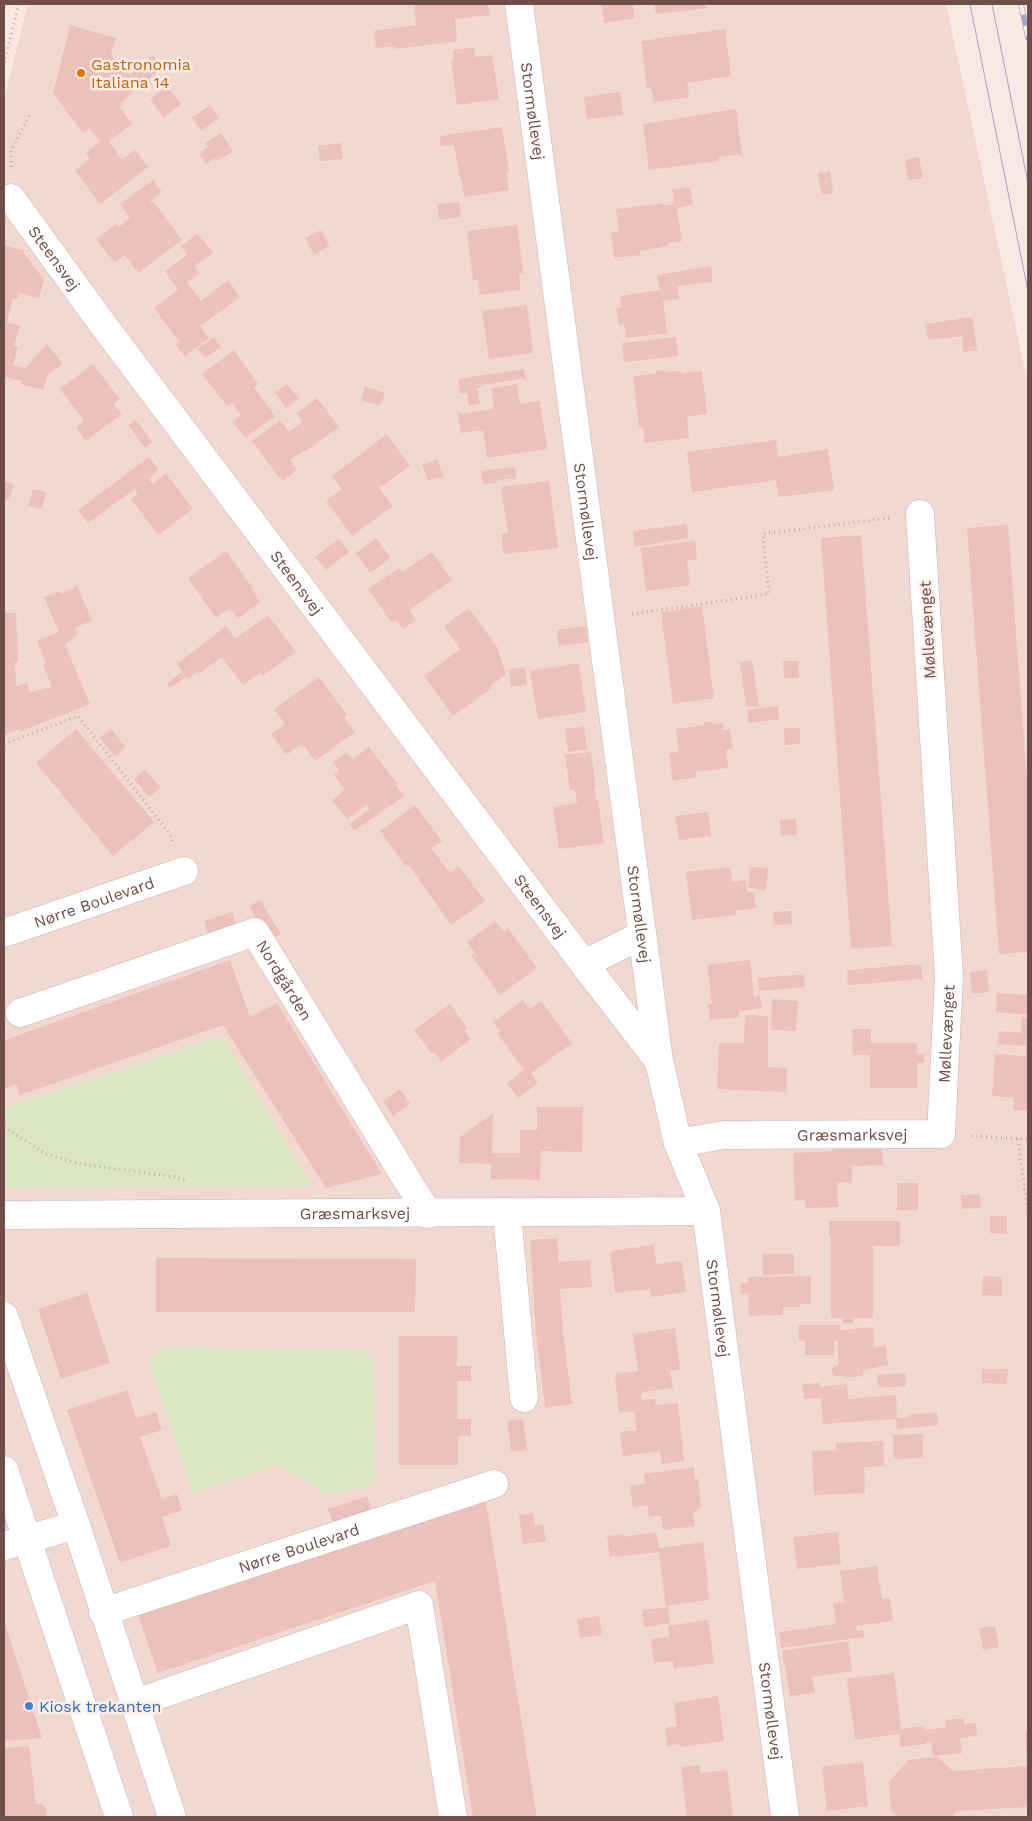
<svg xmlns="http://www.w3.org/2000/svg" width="1032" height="1821" font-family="'Work Sans',sans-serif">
	<rect width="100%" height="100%" fill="#fae9e2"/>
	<path fill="#f1d9d1" d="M28,4H946L1028,384V1817H4V100Z"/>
	<path fill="#dbe6c2" d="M222,1036L312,1186L7,1188L4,1185V1108Z
		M165,1347L362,1349L371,1356L374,1367L376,1483L328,1495L278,1465L193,1493L149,1361Z"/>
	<path fill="#edc1bb" d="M414,4H488L490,15L455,19L457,41L395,49V46L376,48L374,31L416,25Z
		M601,4H637L633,6L635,18L604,23Z
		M654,4H706L707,8L656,14Z
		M70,25L116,38L111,55L130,75L152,55L163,66L142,86L141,84L121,103L122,104L119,106L132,124L109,141L122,160L135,150L148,167L100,204L75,170L90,159L86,152L100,142L89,128L83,133L53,93Z
		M725,29L731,76L687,83L689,97L654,102L651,88H647L641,41Z
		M474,47L475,57L492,55L499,99L457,105L451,60H454L453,50Z
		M167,86L181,104L164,118L150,99Z
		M620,92L623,115L587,119L584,97Z
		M210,105L219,118L201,131L192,118Z
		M736,109L742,154L718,157L719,161L649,170L643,124Z
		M502,127L509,172L506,173L509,190L464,197L462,180H460L454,145L441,146L440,136Z
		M221,133L233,151L217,161L215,158L206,164L199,154L208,147L205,143Z
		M341,143L343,159L320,161L318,146Z
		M919,157L923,178L908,180L905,160Z
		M830,171L833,193L822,195L818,174Z
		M153,180L162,192L149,202L150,203L153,201L182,240L138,273L125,255L114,263L96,239L116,224L119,227L130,218L120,204Z
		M690,187L693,205L677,208L682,241L668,243V246L640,251V255L614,258L611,232L619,231L616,209L663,203V206L674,204L672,189Z
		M459,202L461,217L439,220L437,204Z
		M517,225L523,274H519L521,290L480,295L478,280H473L467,231Z
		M321,230L330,246L314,255L305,238Z
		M198,233L213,253L194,266L200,273L187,282L201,301L228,280L240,297L200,326L209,338L185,356L175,344L179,342L154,308L178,290L165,271L187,255L181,246Z
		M4,245L22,250L44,280L39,298L20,293L18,299L13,298L7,322L20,326L14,346L18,347L13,365L25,368L47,344L63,364L48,374L43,390L21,384V381L4,377Z
		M711,266L713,282L677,286L679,299L663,301L667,333L626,338L624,324L619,326L616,308L621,307L620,296L660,290L657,275Z
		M527,305L533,353L489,359L482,311Z
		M972,317L977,350L963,352L962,336L928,340L926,324Z
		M214,337L221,347L205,358L197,349Z
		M676,337L678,356L624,362L622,343Z
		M234,350L258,384L254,387L275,416L245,438L233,422L241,415L232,403L227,406L202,374Z
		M93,364L120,399L113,404L122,414L86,441L76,427L84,421L60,389Z
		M524,369L526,378L481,385V387L476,389V390H478L480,404L469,406L467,393L460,394L458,379Z
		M664,370V372L681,371L682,373L702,371L707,414L687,417L689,438L645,443L643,427L639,428L633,376L656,374V371Z
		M287,384L299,399L286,408L275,392Z
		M517,384L520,404L540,401L547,449L487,458L483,430L461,433L458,414L493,409L494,408L492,388Z
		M365,386L385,393L380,406L361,400Z
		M317,398L339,427L306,451H303L290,460L297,470L282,481L252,441L280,420L289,432L303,422L297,413Z
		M136,420L152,442L145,448L128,425Z
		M387,434L410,466L379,488L393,506L352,536L326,501L342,489L332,476Z
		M776,440L778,457L828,449L834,490L779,497L776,480L692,492L687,452Z
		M149,457L159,470L149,479L153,484L166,473L193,509L158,535L131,499L138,494L135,489L88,523L78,510Z
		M437,459L444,477L428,480L422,465Z
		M515,467L516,478L497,480V483L483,484L481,471Z
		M4,481L14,484L9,500L4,499Z
		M549,481L558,548L504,554L501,534L508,533L501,487Z
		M33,489L46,492L42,509L28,506Z
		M687,524L688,538L635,547L633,531Z
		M1008,525L1028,794V952L999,954L967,528Z
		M861,535L892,946L851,949L821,538Z
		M376,538L391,558L370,573L356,553Z
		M339,539L349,552L326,570L315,557Z
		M695,541L697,559L687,561L690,585L646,591L641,548Z
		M226,551L254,590L253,591L260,602L238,619L230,608L216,618L188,578Z
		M432,552L452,580L409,610L416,620L403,629L396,620L392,623L368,589L399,568L402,572Z
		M77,586L92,620L75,628L78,634L65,645L90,704L19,732V729L4,735V613H16L18,662H15L16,686L27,683L30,692L52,687L43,665L46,663L37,641L59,632L44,597L59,591L61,594Z
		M702,606L714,698L673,704L661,612Z
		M469,608L497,647L506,675L490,686L492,688L453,716L424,676L460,649L444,626Z
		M268,615L296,652L262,676L260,673L243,685L222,657L200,673L198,671L188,679L186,677L170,688L167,683L182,672L177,664L226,626L235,639Z
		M586,626L588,642L559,646L557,630Z
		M752,661L759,706L746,707L740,662Z
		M783,661H798L799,678H784Z
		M579,663L586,712L538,719L530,671Z
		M525,667L527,685L511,687L509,669Z
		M319,677L347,715L344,718L355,732L315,761L304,746L302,747L301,745L286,755L271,734L285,724L274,709Z
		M778,706L779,719L749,723L747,710Z
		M711,721L712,724L723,723V730L730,729L733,749L726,750L728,768L696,772V777L673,781L669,753L679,752L676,729L704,725V722Z
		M584,726L587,749L568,752L565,729Z
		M784,728H800V744L785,745Z
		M76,729L154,822L113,856L36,763Z
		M111,729L126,747L115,756L99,738Z
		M369,747L397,783L395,785L404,796L354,831L349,824L370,809L367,805L347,819L332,800L345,790L333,774L339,770L333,762L347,752L353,759Z
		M591,752L596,787H594L596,800H598L604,843L559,849L553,807L577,803L575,790H570L565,755Z
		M145,769L161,788L149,797L134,779Z
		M415,805L442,841L431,848L450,873L459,866L485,901L451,925L409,865L406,867L380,831Z
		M708,812L711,836L679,840L675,816Z
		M796,819L797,835L781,836L780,820Z
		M730,867L732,882L746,880L747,892H754L756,908L735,911L736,915L692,920L686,872Z
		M750,867L768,868L766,890L748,888Z
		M260,900L281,934L270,940L249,906Z
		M791,911L792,924L774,925L773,912Z
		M232,912L238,930L210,939L204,921Z
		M495,921L503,931L508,928L537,968L500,995L471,955L475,953L467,942Z
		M230,960L250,1017L277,1003L382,1174L326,1188L223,1025L20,1095L16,1084L4,1089V1036L5,1040Z
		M750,960L754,997L760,996L762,1008L739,1011L740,1017L710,1020L708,1004H712L707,965Z
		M921,964L923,979L848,985L847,970Z
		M987,970L989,992L972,994L970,972Z
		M804,974L805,987L759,991L758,978Z
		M997,993L1028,995V1015L996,1012Z
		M772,999L798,1001L796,1031L771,1030Z
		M523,1000L530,1009L541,1001L572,1043L531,1073L538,1083L518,1098L507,1083L524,1070L497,1033L500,1031L493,1022Z
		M450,1004L467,1028L464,1030L471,1039L441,1062L434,1052L432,1054L414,1030Z
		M745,1015L768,1016V1067L787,1068L786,1092L717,1089L719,1043H744Z
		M1022,1017L1028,1018V1111L1013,1110L1014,1098L992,1096L995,1054L1025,1056L1026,1046L998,1044L999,1031L1021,1033Z
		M852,1029H871V1043H917V1054H924V1063H917V1088H870V1055H853Z
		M400,1089L410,1104L393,1116L383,1101Z
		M537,1107H583L582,1152L541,1151L540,1180L491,1179V1164L459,1163L460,1137L493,1113L492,1153H520V1130H537Z
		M882,1145L883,1165L852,1166V1182L837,1183L838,1207L806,1208L805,1200L795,1201L793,1153L833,1151V1146Z
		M897,1183H918V1210H897Z
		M980,1194L981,1208L962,1209L961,1195Z
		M990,1216H1007V1234L990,1233Z
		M829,1221H900V1246H873V1318H853V1323H843V1318H831V1236H829Z
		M557,1238L559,1262L590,1260L592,1287L560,1289L563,1332L572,1404L545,1408L536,1333L530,1240Z
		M654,1245L656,1264L682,1261L686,1292L651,1297L650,1289L615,1293L610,1251Z
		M762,1254H794V1274L763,1275Z
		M156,1258L416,1259L415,1312H156Z
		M811,1276V1304H800L801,1307H783V1315L749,1316L748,1294H741V1283H748V1277Z
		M983,1276L1002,1277V1296L982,1295Z
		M87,1293L110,1363L61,1379L38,1309Z
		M799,1325H840V1330L873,1327L874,1347L886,1346L888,1365L863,1370V1376L845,1378V1376H834L831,1370L834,1366L838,1365V1341H834V1355H805V1341H799Z
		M675,1328L680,1369L670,1371L673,1388L642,1392V1395H640L641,1400L655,1399L656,1405L678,1403L684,1461L662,1464L660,1451L623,1456L620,1432L637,1430L634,1411L619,1413L615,1374L638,1371L633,1334Z
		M399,1336H457V1366H471V1381H457V1419H471V1436H458V1465H399Z
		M982,1369H1008L1007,1384L982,1383Z
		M905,1373L906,1386L879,1388L877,1375Z
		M820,1383L821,1387L847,1384L848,1399L896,1395L897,1418L909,1417V1415L937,1412L938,1425L897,1429L896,1419L823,1424L821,1398L804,1399L802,1384Z
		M127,1390L136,1418L156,1412L162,1430L140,1437L162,1499L177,1494L182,1510L162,1517L171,1546L120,1563L67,1410Z
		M523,1419L527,1450L511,1452L507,1421Z
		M923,1434V1458L894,1459L893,1435Z
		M883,1441L884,1466L864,1467L865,1493L814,1495L812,1451L836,1450V1443Z
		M694,1467L695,1479H698L701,1507L698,1508L699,1510L693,1512L695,1526L663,1530L661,1515L649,1517L648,1505L633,1507L630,1485L645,1484L644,1474Z
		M367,1496L372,1510L333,1523L328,1509Z
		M485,1496L537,1817H473L435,1581L158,1673L137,1612Z
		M533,1513L535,1525L543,1524L546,1541L523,1544L519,1515Z
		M656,1532L659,1548L703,1542L708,1583H707L709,1600L666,1606L659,1552L610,1557L607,1536L623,1534V1537Z
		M838,1532L841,1564L797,1569L793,1537Z
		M877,1566L882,1599L890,1598L893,1621L856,1626L857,1631L863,1630L864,1637L781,1648L779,1632L836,1624L833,1603L844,1602L840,1571Z
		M668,1607L670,1623L644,1627L642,1610Z
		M599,1616L602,1635L580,1638L577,1619Z
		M708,1620L714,1663L674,1669L673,1661L654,1663L651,1639L669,1637L668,1626Z
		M4,1621L42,1738L4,1741Z
		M995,1626L999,1647L983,1650L979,1628Z
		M848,1641L852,1671L812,1677L815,1693L790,1696L782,1651Z
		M894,1673L901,1729L924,1726V1730L946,1727L945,1720L964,1718V1724L976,1723L977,1736L960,1738L962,1753L933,1756L931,1742H926V1744L901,1747L899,1734L855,1740L847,1679Z
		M718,1696L724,1741L680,1747L679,1744L667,1746L665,1728L677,1726L674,1703Z
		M1025,1733H1028V1758H1027Z
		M29,1746L36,1804H41L46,1808L47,1817H4V1748Z
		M937,1757L953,1771L1028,1766V1807L957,1811L952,1817H899L891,1811L889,1782L908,1760Z
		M863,1762L868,1806L827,1811L822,1767Z
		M699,1765L700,1773L727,1770L733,1816L687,1817L681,1767Z"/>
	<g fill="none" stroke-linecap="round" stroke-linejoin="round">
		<defs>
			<g id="minor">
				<path id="s1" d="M519,4L659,1061L678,1143L706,1211L785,1817"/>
				<path id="s2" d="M11,198L104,326L584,964L658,1060"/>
				<path id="s3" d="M4,933L184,871"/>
				<path d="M584,964L642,935"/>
				<path id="s4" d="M20,1013L255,932L428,1214"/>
				<path id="s5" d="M678,1143L724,1135L941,1134L949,977L920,514"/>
				<path d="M507,1213L524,1398"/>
				<path id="s6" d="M4,1215L706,1211"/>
				<path d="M4,1316L76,1525L172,1817"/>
				<path d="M4,1470L119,1817"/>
				<path d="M4,1546L76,1525"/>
				<path id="s7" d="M103,1612L494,1484"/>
				<path d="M133,1704L419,1605L453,1817"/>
			</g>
		</defs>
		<use href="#minor" stroke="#ccb1ac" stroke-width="29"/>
		<path stroke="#d1a49f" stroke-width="3" stroke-dasharray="1 4" stroke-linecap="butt" d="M4,63L19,4
			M11,167V151L30,114
			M632,614L769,594L763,534L890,518
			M4,744L78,716L169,833L173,842
			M4,1127L46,1154L81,1164L176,1177L188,1181
			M971,1136L1028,1139
			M1018,1139L1028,1216"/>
		<use href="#minor" stroke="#fff" stroke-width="28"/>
		<path stroke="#aaa2c2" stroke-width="1" d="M970,4L1028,291
			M992,4L1028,183"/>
		<defs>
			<path id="rail" d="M1021,4L1028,38"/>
		</defs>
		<use href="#rail" stroke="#aaa2c2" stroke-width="5.5"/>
		<use href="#rail" stroke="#fdeee7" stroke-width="4" stroke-dasharray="11" stroke-linecap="butt"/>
	</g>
	<circle fill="#e8710a" stroke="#fdeee7" stroke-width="2" cx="81" cy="73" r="5"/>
	<circle fill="#3f7fe0" stroke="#fdeee7" stroke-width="2" cx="29" cy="1706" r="5"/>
	<g text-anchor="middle" stroke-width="5" stroke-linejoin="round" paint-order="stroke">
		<g font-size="16" fill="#c56008" stroke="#fdeee7" text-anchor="start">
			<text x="91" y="70">Gastronomia<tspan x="91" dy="18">Italiana 14</tspan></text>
		</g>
		<g font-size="16" fill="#6f4d4a" stroke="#fdeee7">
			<text dy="6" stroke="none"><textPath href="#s1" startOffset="108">Stormøllevej</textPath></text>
			<text dy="6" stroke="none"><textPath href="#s2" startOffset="74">Steensvej</textPath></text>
			<text dy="6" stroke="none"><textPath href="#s1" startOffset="512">Stormøllevej</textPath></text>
			<text dy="6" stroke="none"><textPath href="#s2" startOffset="479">Steensvej</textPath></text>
			<text transform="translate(927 630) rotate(-93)" y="6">Møllevænget</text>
			<text dy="6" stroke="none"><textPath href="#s3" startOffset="95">Nørre Boulevard</textPath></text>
			<text dy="6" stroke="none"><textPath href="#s2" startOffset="884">Steensvej</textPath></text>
			<text dy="6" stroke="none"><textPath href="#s1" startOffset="918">Stormøllevej</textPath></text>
			<text dy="6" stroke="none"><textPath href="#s4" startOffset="305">Nordgården</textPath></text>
			<text dy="6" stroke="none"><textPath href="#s5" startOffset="364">Møllevænget</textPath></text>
			<text dy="6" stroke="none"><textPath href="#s5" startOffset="175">Græsmarksvej</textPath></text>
			<text dy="6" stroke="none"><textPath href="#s6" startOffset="351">Græsmarksvej</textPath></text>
			<text dy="6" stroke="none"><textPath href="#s1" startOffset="1322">Stormøllevej</textPath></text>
			<text dy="6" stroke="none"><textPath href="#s7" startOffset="206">Nørre Boulevard</textPath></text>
			<text dy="6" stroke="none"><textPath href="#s1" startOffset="1728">Stormøllevej</textPath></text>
		</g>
		<g font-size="16" fill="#366cbe" stroke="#fdeee7" text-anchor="start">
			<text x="39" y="1712">Kiosk trekanten</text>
		</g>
	</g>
	<rect width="1032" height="1821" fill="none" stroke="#6f4d4a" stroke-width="10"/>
</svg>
